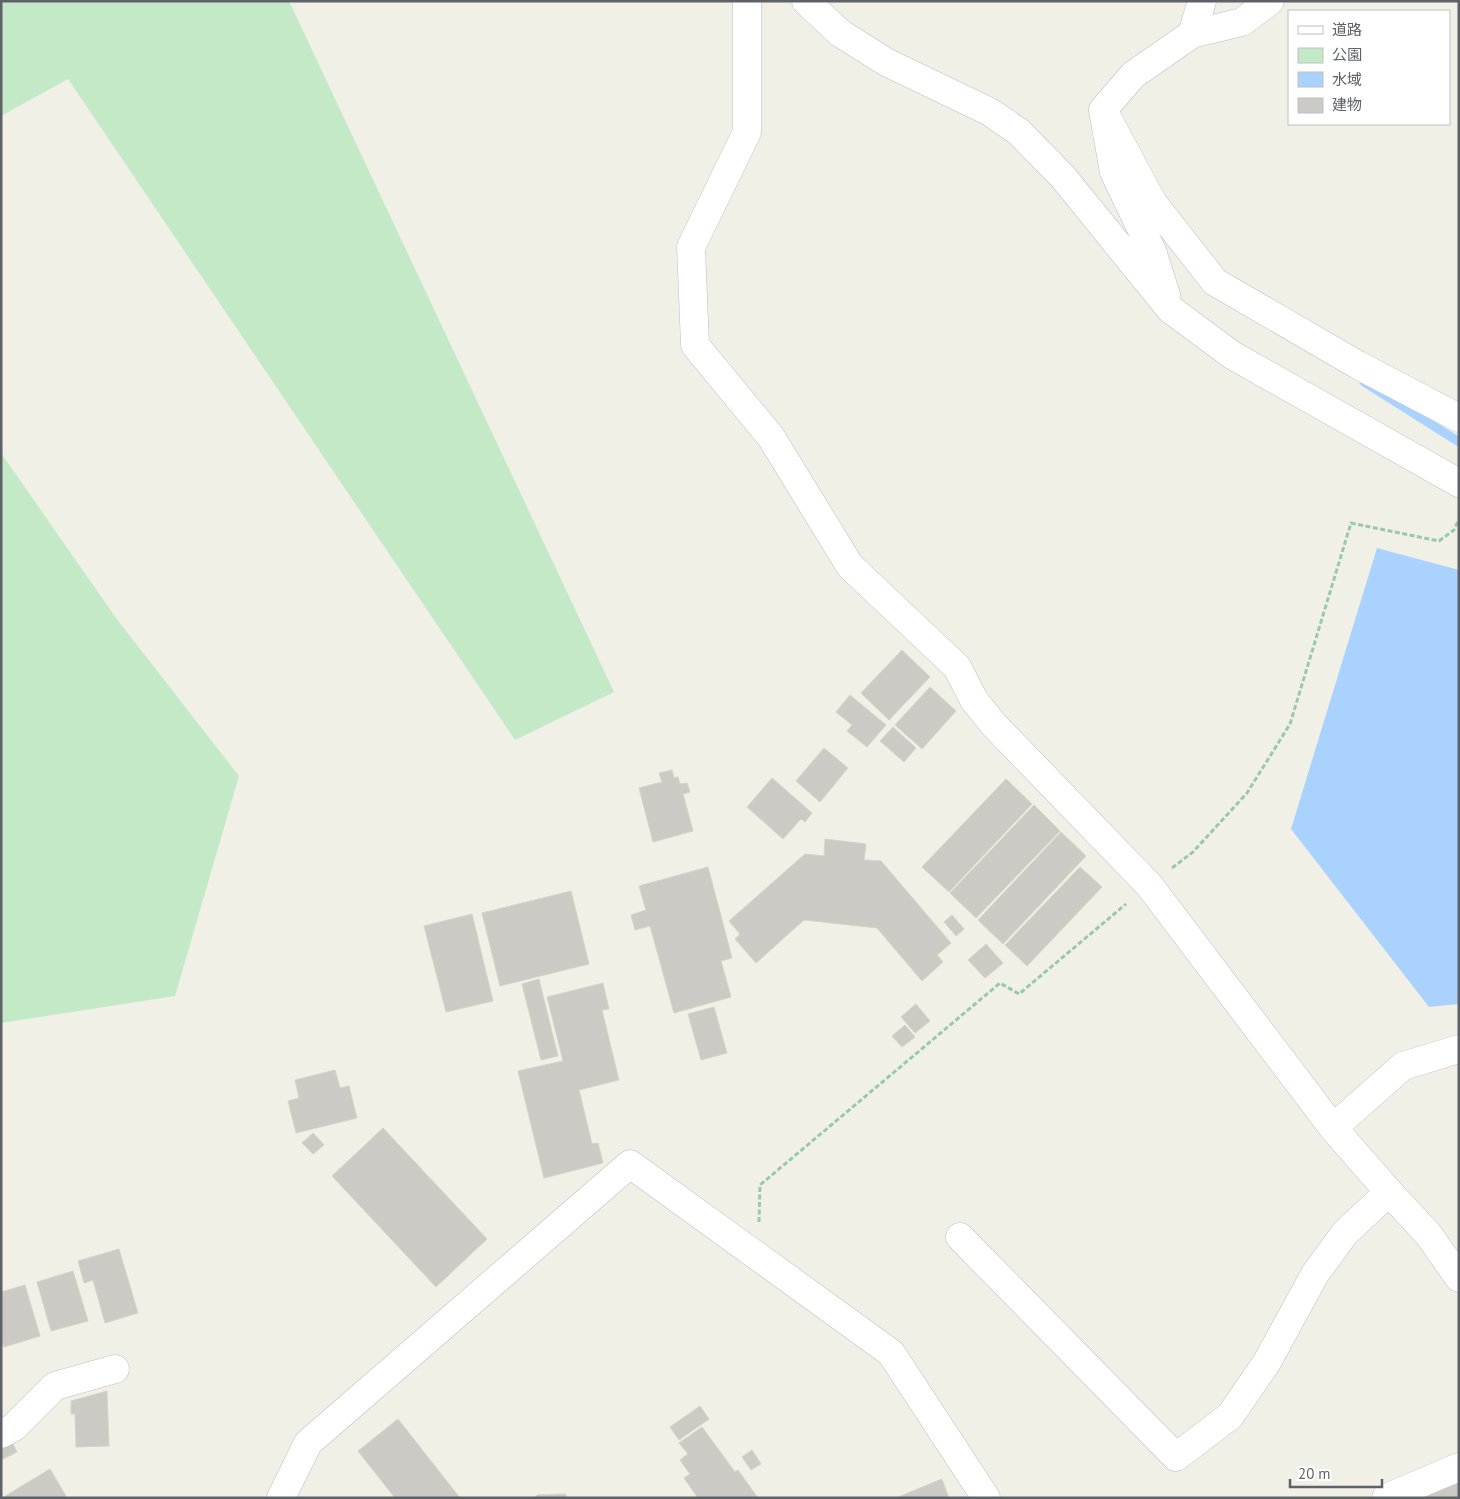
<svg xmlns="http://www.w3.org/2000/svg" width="1460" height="1499" font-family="'PT Sans','Noto Sans JP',sans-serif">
	<rect width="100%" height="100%" fill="#f1f0e7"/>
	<path fill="#c3e9c7" d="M1,1H289L614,692L515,740L68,79L1,116Z
		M1,453L116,618L239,776L175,996L1,1023Z"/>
	<path fill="#aad2ff" d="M1377,548L1459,570V1004L1429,1007L1291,829Z"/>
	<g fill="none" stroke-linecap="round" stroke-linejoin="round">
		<path stroke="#aad2ff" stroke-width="9" d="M1364,382L1459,442"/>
	</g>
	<path fill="#cccac4" stroke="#d7d3c5" d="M902,650L930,677L889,720L861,693Z
		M930,687L956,711L922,749L895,725Z
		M850,695L886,725L867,747L847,731L852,725L836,712Z
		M893,727L916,748L904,762L880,741Z
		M824,748L848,768L820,802L796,781Z
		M672,770L674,778L678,777L680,784L687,783L690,792L683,794L693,831L653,842L639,788L662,782L659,773Z
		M772,778L812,813L805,822L801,819L783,839L747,807Z
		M1006,779L1032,804L949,892L922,867Z
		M1034,805L1060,831L976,918L950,893Z
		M1061,832L1086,856L1003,944L978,920Z
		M825,839L866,844L864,860L881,861L951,943L937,955L943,962L922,981L877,928L804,920L756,963L735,939L740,934L729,921L805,854L824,856Z
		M708,867L732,958L721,961L731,997L674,1013L650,926L635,930L631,915L646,910L639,886Z
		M1080,867L1102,887L1027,966L1005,945Z
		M571,891L589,964L500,986L482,913Z
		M472,914L493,1001L446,1012L424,926Z
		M952,915L964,929L956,936L944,922Z
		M986,944L1003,963L985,978L968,960Z
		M539,979L558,1056L541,1060L522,984Z
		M603,983L609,1009L602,1010L619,1080L579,1090L592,1144L598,1143L603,1163L544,1178L518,1071L563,1061L547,997Z
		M916,1004L930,1021L915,1033L901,1017Z
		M714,1007L727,1053L701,1060L688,1014Z
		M905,1025L915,1037L902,1047L892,1036Z
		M335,1070L340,1088L349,1086L357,1118L296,1133L288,1101L299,1098L295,1080Z
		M383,1128L487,1239L436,1287L332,1176Z
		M313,1133L324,1145L313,1154L302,1143Z
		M119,1249L138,1313L105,1323L93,1280L84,1283L78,1261Z
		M73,1271L88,1321L51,1331L37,1282Z
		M25,1285L40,1336L4,1347L1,1339V1292Z
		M107,1391L109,1446L76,1447L75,1414H71V1401Z
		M700,1406L709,1419L679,1440L670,1427Z
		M398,1419L460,1498H395L358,1451Z
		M702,1427L735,1472L738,1470L758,1498H698L684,1478L690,1474L680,1460L688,1454L679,1443Z
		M12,1442L17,1452L1,1460V1448Z
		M752,1450L761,1464L751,1470L742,1457Z
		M50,1469L66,1496L64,1498H2Z
		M942,1479L949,1498H899L898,1497Z
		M1459,1483V1498H1419Z
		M566,1494V1498H534L537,1495Z"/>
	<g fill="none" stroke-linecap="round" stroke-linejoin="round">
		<defs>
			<path id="minor" d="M747,1V132L691,247L695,345L771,437L850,566L957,667L974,700L994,725L1149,885L1333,1128L1389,1192L1428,1234L1459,1278
				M806,1L840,33L886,62L990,112L1019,132L1063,177L1170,309L1232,355L1459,483
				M1192,34L1202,1
				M1103,110L1153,203L1215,282L1358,365L1459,418
				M1166,295L1152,251L1114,172L1103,110L1133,75L1192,34L1242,22L1270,1
				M1333,1128L1403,1066L1459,1049
				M960,1237L1176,1457L1230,1416L1267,1362L1315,1274L1345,1233L1389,1192
				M1,1434L14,1427L55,1386L115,1369
				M281,1498L308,1443L630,1164L891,1353L986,1498
				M1386,1498L1459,1467"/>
		</defs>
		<use href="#minor" stroke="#bcbec3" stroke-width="29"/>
		<path stroke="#9ac8ac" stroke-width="3" stroke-dasharray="5 2.5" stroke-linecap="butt" d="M1172,868L1193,852L1247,793L1290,724L1351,523L1439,541L1454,530L1459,519
			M759,1222L760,1185L1000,983L1019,994L1126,904"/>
		<use href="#minor" stroke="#fff" stroke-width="28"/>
	</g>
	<rect width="1460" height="1499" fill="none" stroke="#5e6268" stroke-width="5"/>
	<rect x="1288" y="10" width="162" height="115" fill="#ffffff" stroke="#bfc0c3"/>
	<rect x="1298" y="26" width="25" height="8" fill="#ffffff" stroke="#bfc0c3"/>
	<text x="1332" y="35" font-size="15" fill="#5e6268">道路</text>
	<rect x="1298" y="48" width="25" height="15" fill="#c3e9c7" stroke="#bfc0c3"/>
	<text x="1332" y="60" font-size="15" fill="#5e6268">公園</text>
	<rect x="1298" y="72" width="25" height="15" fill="#aad2ff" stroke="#bfc0c3"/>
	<text x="1332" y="85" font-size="15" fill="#5e6268">水域</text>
	<rect x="1298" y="98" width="25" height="15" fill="#cccac4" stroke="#bfc0c3"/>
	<text x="1332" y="110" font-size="15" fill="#5e6268">建物</text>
	<path d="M1290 1479v8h92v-8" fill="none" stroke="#5e6268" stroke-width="2.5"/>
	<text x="1298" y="1479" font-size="15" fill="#5e6268" stroke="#ffffff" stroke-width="4" paint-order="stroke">20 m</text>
</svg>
